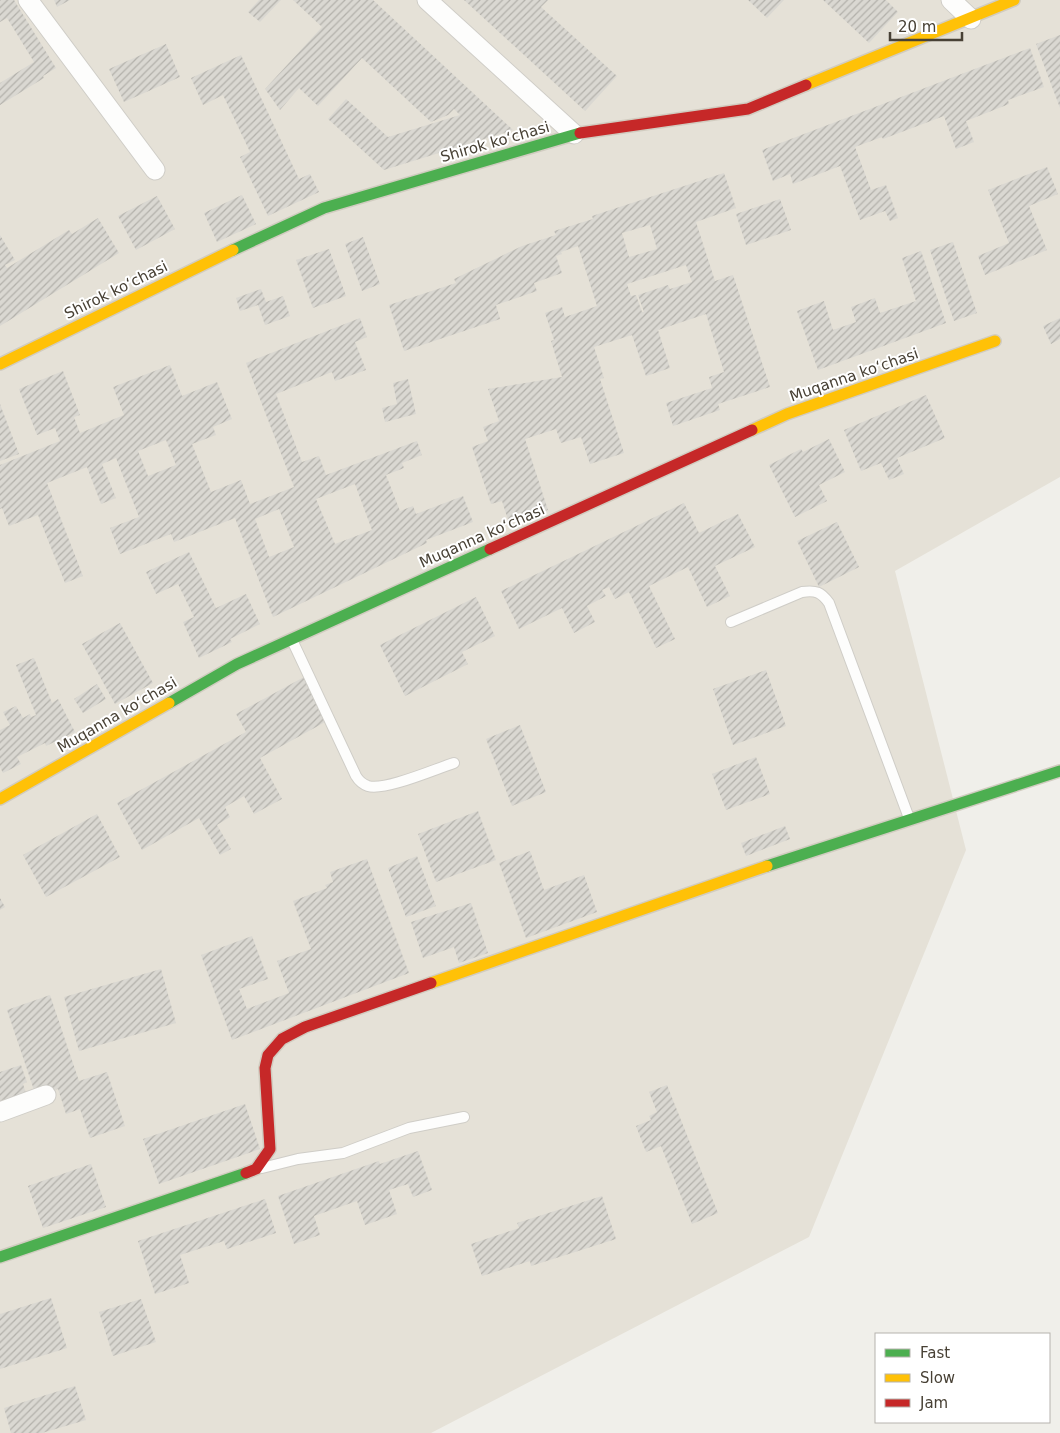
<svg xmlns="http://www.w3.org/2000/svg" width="1060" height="1433" font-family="'DejaVu Sans',sans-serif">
	<defs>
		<pattern id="building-hatch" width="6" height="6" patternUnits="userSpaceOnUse" patternTransform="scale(1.25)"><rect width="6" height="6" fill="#dad8d2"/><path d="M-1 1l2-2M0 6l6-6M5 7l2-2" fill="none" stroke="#b3b1ab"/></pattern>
	</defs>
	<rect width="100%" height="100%" fill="#f0efea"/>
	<path fill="#e5e1d7" d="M0,0H1060V477L895,571L966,850L809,1237L431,1433H0Z"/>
	<path fill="url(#building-hatch)" fill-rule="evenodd" d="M0,0H14L56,68L43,76L44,78L0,105V83L34,62L7,18L0,22Z
		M54,0H70L57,7Z
		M259,0H281L260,22L248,12Z
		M293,0H373L513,130L384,170L328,119L346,99L388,137L460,115L454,109L448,115L431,122L362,58L318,106L299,88L280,110L265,89L322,27Z
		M464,0H548L541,7L617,76L585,111Z
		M748,0H784L767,18Z
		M823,0H886L898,12L869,43Z
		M1060,35V108L1036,44Z
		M166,44L180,77L124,102L109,69Z
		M1030,48L1044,87L1008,100L1009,104L966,121L974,142L956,149L944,116L883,139L882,137L855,147L871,190L886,185L898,218L890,221L885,211L860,220L840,166L793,184L790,174L773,181L762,150Z
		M241,55L299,179L310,174L319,192L268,216L240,157L250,152L223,95L203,105L191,78Z
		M1047,167L1058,194L1029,206L1047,250L985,275L978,256L1009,243L988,190Z
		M724,173L736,208L696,222L715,281L733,275L770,387L718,404L720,410L673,426L666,403L712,388L709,377L724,372L706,314L658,330L670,368L646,376L632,335L594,347L604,378L600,379L624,453L590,464L581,437L561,443L556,429L525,439L548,510L509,523L502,501L491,504L472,447L488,441L483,427L499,421L488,389L562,377L551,341L554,340L545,313L562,307L565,317L597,306L578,246L561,252L562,254L556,256L562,273L534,283L537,291L496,305L500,319L404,351L389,305L456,283L454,279L522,246L556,235L554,231L593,219L592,216ZM650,225L657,249L629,257L622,233ZM686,265L692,282L670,289L668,285L638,295L644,312H642L636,295L631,296L627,284Z
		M242,195L256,224L217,242L204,213Z
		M157,196L175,229L136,250L118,216Z
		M780,199L791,230L746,245L736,214Z
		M98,218L119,253L0,326V235L15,260L5,265L7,268L69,230L72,234Z
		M363,237L380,284L362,291L345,244Z
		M953,242L977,313L954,321L930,250Z
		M329,249L346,296L313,308L296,260Z
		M921,251L946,323L818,370L797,311L824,301L833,330L856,322L851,307L875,298L880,313L916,301L902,258Z
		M261,289L266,302L283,296L290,316L265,325L258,305L240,311L236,298Z
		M360,318L367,337L355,342L366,370L335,381L332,372L276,394L302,462L319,456L326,475L417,441L422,455L402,463L404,468L386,475L400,511L413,506L416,514L463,496L473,522L426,540L427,543L273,617L235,518L174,542L171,534L120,554L110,528L139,517L116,458L102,464L116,498L101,504L87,467L47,483L83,576L65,583L38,515L9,526L2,508L0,509V465L60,441L55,428L37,435L19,389L63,371L80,415L74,417L80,433L124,415L113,387L170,365L182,396L217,382L232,419L213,427L216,435L192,444L211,492L241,480L250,504L294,487L246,363ZM166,440L176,465L148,476L138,451ZM355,484L372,530L335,544L316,499ZM279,509L294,547L269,557L255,519Z
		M1060,318V339L1051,344L1043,326Z
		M408,379L416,414L385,422L382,408L397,404L393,383Z
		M926,395L945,438L897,458L904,474L889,480L881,463L861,471L844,430Z
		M0,404L19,454L0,461Z
		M829,439L845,472L819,485L827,501L795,517L769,465L801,449L803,452Z
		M684,503L699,533L738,514L755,547L715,566L730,596L707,607L688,567L649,586L675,639L656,648L629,592L615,599L609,587L602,590L606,596L587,606L595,622L574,633L562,608L519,629L501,591Z
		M837,522L859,567L819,587L797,541Z
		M189,552L216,608L246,594L260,624L230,639L232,642L199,658L183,622L194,617L178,584L156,594L146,572Z
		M476,597L495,636L462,652L468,664L405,696L380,645Z
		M120,623L153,683L115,704L82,644Z
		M34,658L52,703L58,699L75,732L46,746L45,743L17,757L21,764L3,773L0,767V730L10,725L3,712L16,706L23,718L30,714L31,717L36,715L16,665Z
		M766,670L786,726L733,745L713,689Z
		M304,677L327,721L260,758L282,799L254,814L244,796L225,807L230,817L217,825L231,849L220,855L199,818L142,850L117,803L246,732L236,714Z
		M97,684L106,699L83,713L74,699Z
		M520,725L546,792L512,806L486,739Z
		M756,757L770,794L726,810L712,774Z
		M478,811L496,860L436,882L418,834Z
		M97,814L120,857L46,897L23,855Z
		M785,826L790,839L746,856L741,843Z
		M530,851L544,890L584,875L597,912L526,938L499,863Z
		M417,856L436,906L406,917L388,868Z
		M367,859L409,973L232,1040L201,955L252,936L268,979L239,989L247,1009L289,993L277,961L311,949L293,901L327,888L325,885L333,882L330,872Z
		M0,898L5,907L0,910Z
		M471,903L488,953L459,963L454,947L423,958L411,922Z
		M161,969L176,1023L79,1051L64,997Z
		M50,995L79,1081L107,1072L125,1126L90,1138L80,1109L66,1114L58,1089L36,1096L7,1010Z
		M21,1065L27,1082L23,1084L27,1096L0,1105V1072Z
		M667,1085L718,1213L692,1224L661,1146L646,1152L636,1126L651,1120L649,1116L657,1112L649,1092Z
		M245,1104L260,1149L159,1184L143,1139Z
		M418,1151L432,1190L413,1197L408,1184L389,1190L397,1214L365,1225L357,1201L314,1216L320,1235L294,1244L278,1196L379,1161L380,1164Z
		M91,1164L106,1207L43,1228L28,1186Z
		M602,1196L616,1239L531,1266L530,1261L482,1276L471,1244L519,1228L517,1223Z
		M265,1199L276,1233L227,1249L224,1241L180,1255L189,1283L155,1294L138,1241Z
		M51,1298L67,1348L0,1369V1314Z
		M141,1299L156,1342L113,1356L99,1312Z
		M75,1386L86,1420L42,1433H11L4,1408Z"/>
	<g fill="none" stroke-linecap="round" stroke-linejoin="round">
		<defs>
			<path id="lane" d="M731,622L802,592C816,590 821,592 829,603L909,818
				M292,640L356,776C359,781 362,784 368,786C385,791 435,769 454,763
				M262,1168L298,1159L343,1153L409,1128L464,1117"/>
			<path id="street" d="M28,0L155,170
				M427,0L574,134
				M951,0L971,19
				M0,1112L46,1095"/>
			<path id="fast" d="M233,250L324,208L580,133
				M169,703L237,664L490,549
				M767,866L1060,771
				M0,1257L246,1173"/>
			<path id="slow" d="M806,85L1014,0
				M0,364L233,250
				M752,430L787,414L995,341
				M0,799L169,703
				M431,983L767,866"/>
			<path id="jam" d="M580,133L748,109L806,85
				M490,549L752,430
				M246,1173L256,1169L270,1149L265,1068L268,1055L282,1039L305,1027L431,983"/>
		</defs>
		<use href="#lane" stroke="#cfcdc7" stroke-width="12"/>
		<use href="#street" stroke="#cfcdc7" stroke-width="21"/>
		<use href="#fast" stroke="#d1ccc0" stroke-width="14"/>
		<use href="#slow" stroke="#d1ccc0" stroke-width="14"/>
		<use href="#jam" stroke="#d1ccc0" stroke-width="14"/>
		<use href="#lane" stroke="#fdfdfc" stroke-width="10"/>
		<use href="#street" stroke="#fdfdfc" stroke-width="19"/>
		<use href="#fast" stroke="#4caf50" stroke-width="11"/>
		<use href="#slow" stroke="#ffc107" stroke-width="11"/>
		<use href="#jam" stroke="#c62828" stroke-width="11"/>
	</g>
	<g text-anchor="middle" stroke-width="4" stroke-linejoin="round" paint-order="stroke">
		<g font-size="15" fill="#484135" stroke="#fff">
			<text transform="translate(495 142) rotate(-16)" y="5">Shirok koʻchasi</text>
			<text transform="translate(116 290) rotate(-26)" y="5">Shirok koʻchasi</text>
			<text transform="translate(854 375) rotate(-19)" y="5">Muqanna koʻchasi</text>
			<text transform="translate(482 536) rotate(-24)" y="5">Muqanna koʻchasi</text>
			<text transform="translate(117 715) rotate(-30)" y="5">Muqanna koʻchasi</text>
		</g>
	</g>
	<rect x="875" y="1333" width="175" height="90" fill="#ffffff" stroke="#b6b3ae"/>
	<rect x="885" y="1349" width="25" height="8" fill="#4caf50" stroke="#b6b3ae"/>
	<text x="920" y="1358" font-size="15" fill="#484135">Fast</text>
	<rect x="885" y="1374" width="25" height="8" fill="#ffc107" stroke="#b6b3ae"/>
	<text x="920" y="1383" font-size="15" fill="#484135">Slow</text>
	<rect x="885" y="1399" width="25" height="8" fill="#c62828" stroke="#b6b3ae"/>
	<text x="920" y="1408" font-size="15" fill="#484135">Jam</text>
	<path d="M890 32v8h72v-8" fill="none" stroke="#484135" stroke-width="2.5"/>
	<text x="898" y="32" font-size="15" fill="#484135" stroke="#ffffff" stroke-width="4" paint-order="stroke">20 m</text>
</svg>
